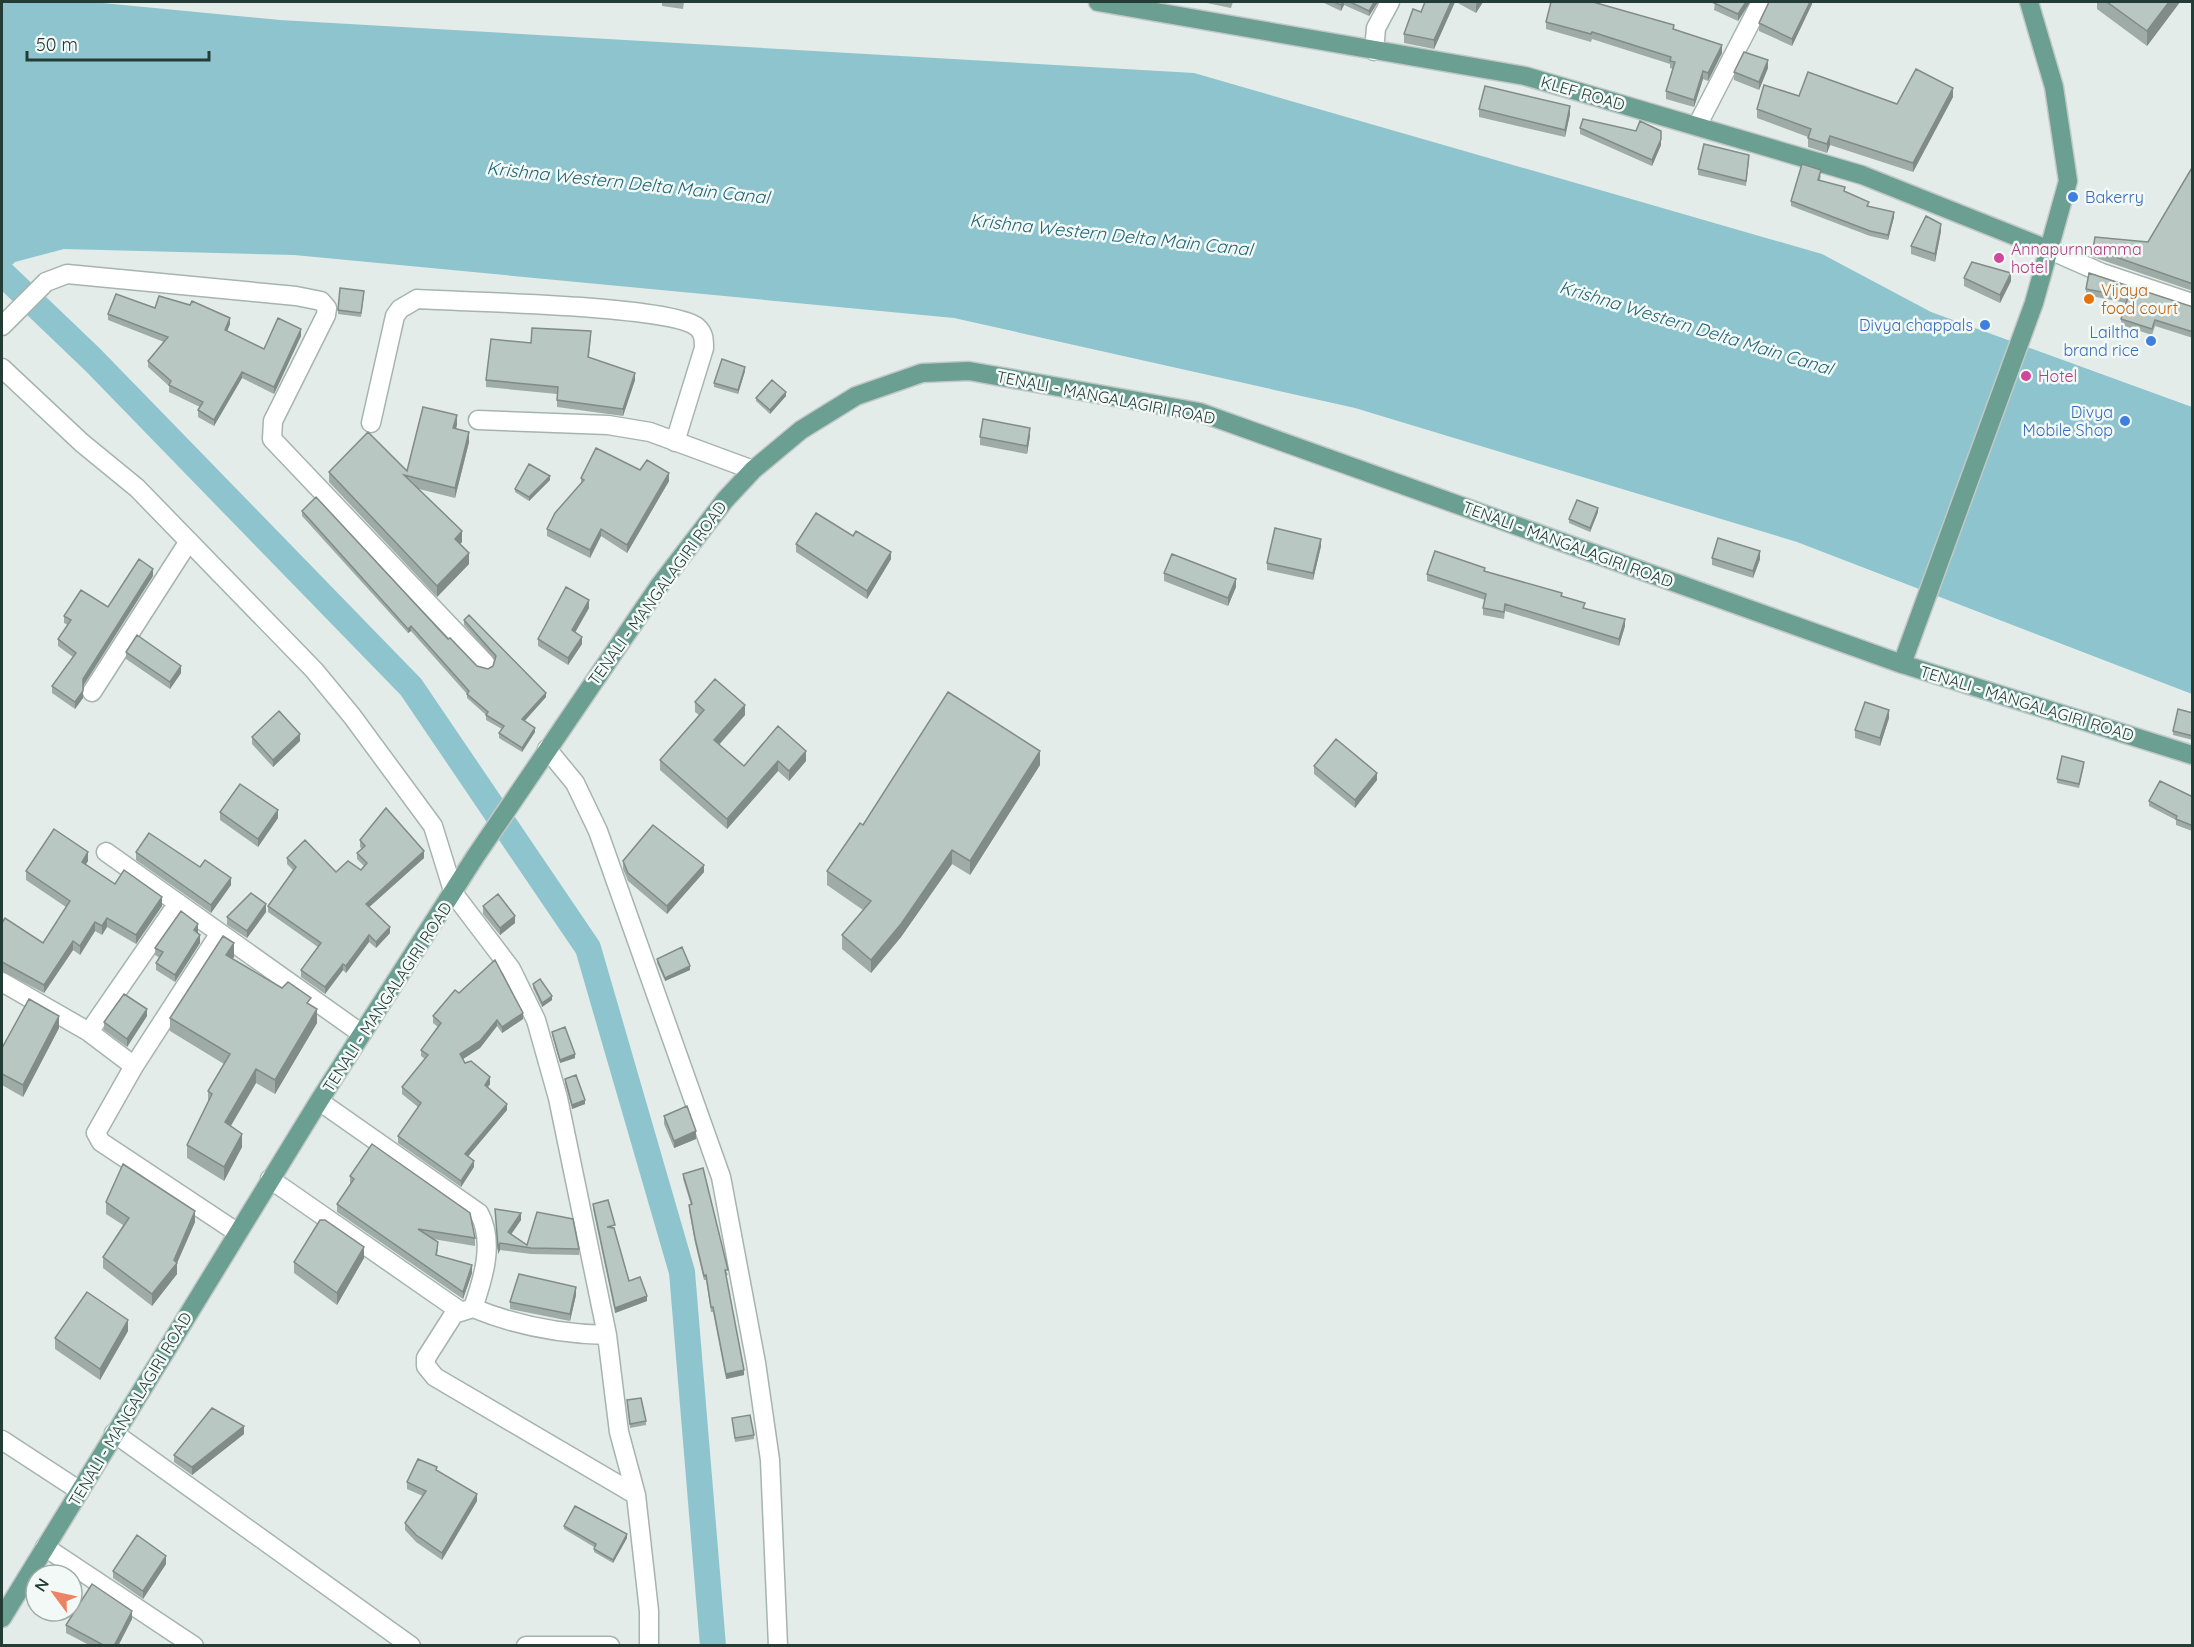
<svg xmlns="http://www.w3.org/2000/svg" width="2194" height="1647" font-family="Quicksand,sans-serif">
	<rect width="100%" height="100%" fill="#e3ece8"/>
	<path fill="#8ec4ce" d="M2,2H92L280,20L1194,73L1822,254L1931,312L2192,407V694L1797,542L1355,408L954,318L294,255L64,249L15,262L2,274Z"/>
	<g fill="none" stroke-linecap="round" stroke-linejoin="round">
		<path stroke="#8ec4ce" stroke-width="26" d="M2,273L93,360L411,687L588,948L682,1272L713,1646"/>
		<defs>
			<path id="minor" d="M1374,51L1376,28L1390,2
				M1697,126L1761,2
				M2050,250L2102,273L2192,303
				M2,326L46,282L67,274L296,296L321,301L327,308L326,315L273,421L272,439L485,663
				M2,368L82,443L137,488L314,670L352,716L433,826L454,894L511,969L536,1020L558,1098L607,1335L619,1432L636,1495L649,1611V1646
				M478,420L608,425L650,432L753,470
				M371,423L395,316L400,309L417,299C463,302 671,305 697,327C704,333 704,340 704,348L675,442
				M92,692L189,541
				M547,749L575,783L598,831L721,1177L756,1363L770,1460L778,1646
				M106,852L362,1034
				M220,933L134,1066L96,1133L101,1142L238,1233
				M2,982L89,1032L134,1066
				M89,1032L178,903
				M319,1101L479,1213C495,1242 483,1279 473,1308
				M270,1179L460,1311
				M607,1335C560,1334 517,1326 473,1308L454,1314L426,1358V1366L435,1377L636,1495
				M114,1433L411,1646
				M2,1440L80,1491
				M45,1547L194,1646
				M526,1646H610"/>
			<path id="major" d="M1098,2L1525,76L1862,175L2050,250
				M1902,664L2034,303L2068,181L2054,87L2029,2
				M2,1618L319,1101L475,857L659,586L725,500L753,470L801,430L856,396L922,373L969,371L1199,412L1902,664L2192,755"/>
		</defs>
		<use href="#minor" stroke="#a6b4af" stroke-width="21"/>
		<use href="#major" stroke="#c2c8c7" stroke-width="21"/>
		<use href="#minor" stroke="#fff" stroke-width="18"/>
		<use href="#major" stroke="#6a9f91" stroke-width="18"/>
	</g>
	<path fill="#9eaba6" d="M662,2H684L683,9L662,6Z
		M1202,2H1233L1231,8Z
		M1322,2H1378L1369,16L1344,5L1341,11Z
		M1455,2L1434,49L1404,43V34L1421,12Z
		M1456,2H1483L1476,13Z
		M1715,2H1750L1738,21L1714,10Z
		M1812,2V4L1792,46L1759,31V23Z
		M2097,2H2180L2147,46L2097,9Z
		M1546,22L1674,30L1722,53L1708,81L1703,79L1694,107L1666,99V91L1673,69L1670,68V64L1592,39L1591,42L1546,29Z
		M1768,68L1759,90L1734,80V72Z
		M1799,96L1897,104L1953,97L1913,172L1830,145L1827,153L1808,147V137L1757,118V109Z
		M1479,109L1570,114L1565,137L1479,117Z
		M1580,128L1636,131L1661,145L1652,166L1580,134Z
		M1749,160L1746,186L1698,175V169Z
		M2193,166V291L2093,257V249L2148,242Z
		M1821,175L1820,180L1845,191L1869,206L1894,217L1888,240L1870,236L1791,206V201Z
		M1941,231L1935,262L1911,254V246Z
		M1964,278L2011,281L2000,303L1964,286Z
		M2086,289L2193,307V338L2155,326L2152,335L2121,325V319L2126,303L2086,295Z
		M364,295L361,317L338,314V310Z
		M155,308L230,324L227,331L264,349L301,336L274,394L242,378L214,426L198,417V410L200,407L169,392V386L148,367V361L164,342L108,320V314Z
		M591,338L589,357L635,380L623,416L557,407V394L486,387V380L531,343Z
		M745,371L738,394L714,387V383Z
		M786,396L770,414L756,401V398Z
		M457,425L456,428L469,442L455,498L419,489L462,542L460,544L469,564L437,597L329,482V472L407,471Z
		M1030,436L1027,454L980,445V437Z
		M640,470L669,481L627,553L601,536L590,558L547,536V529L581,483V478Z
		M550,480L529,501L515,492V489Z
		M302,511L448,639L477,666L488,669L493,666L495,660L464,625V620L546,697L524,721L535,732L522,752L499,738V733L502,729L486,720V715L467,698V694L411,631L408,633L302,516Z
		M1598,512L1590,532L1569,523V519Z
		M796,544L891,559L867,599L796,552Z
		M1321,546L1313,580L1267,570V563Z
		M1712,558L1760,559L1753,578L1712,565Z
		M1485,571L1562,596L1585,608L1625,626L1619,646L1505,611L1504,619L1483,615V608L1485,600L1427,581V574Z
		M1164,573L1236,587L1228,606L1164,581Z
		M153,576L83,686V698L75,709L52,693V686L73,657L58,646V639L68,625L64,623V616L108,607Z
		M589,608L575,632L582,644L568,665L538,646V639Z
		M126,652L181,673L170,689L126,659Z
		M695,702L745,715L719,745L744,766L778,726L806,761L789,781L778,771L727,829L660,770V760L699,715L695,712Z
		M2193,713V740L2173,735V731Z
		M1889,718L1880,746L1855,738V730Z
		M252,737L300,741L273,767L252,744Z
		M1040,765L970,875L952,864L901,937L871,973L842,949V935L863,910L827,885V871L863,825Z
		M1314,766L1377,780L1355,808L1314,774Z
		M2084,766L2079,788L2057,783V779Z
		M2193,797V839L2191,838V832L2192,831L2176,825V820L2149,806V801Z
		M220,812L278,818L258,847L220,820Z
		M360,840L424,858L369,907L390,933L376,948L369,942L346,973L343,970L325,994L301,977V970L318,947L268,912V906L293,870L287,864V858L336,872L361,870L364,866L357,859V853L362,849L360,847Z
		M136,852L200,867L231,885L211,913L136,860Z
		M88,861L86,864L115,884L162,906L136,944L107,927L102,935L95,931L80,955L73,950L44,993L2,971V923L43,943L66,907L26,880V871Z
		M623,861L704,872L667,914L628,881L623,869Z
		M483,906L515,923L500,935L483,914Z
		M266,912L247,938L227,925V917Z
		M198,932L197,933L200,943L175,982L156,970V963L160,958L155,955V948Z
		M234,957L232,959L311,1006L317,1023L275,1094L256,1083L231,1126L242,1147L224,1181L187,1158V1145L208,1103V1091L224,1064L170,1031V1018Z
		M657,959L690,970L665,981L657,963Z
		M533,984L552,1000L542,1007L533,988Z
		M459,993L523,1019L502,1033L497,1026L480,1048L463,1059L465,1063L490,1084L488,1087L507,1110L468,1156L474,1167L461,1187L398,1143V1136L418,1107L402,1094V1087L425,1059L421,1056V1050L438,1027L433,1023V1016Z
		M147,1016L127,1047L104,1030V1022Z
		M59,1028L23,1097L2,1085V1048Z
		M552,1032L575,1058L560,1063L552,1035Z
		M565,1079L585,1104L572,1109L565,1083Z
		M664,1116L696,1139L674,1148L664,1124Z
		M683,1174L728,1275H726L744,1375L726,1379L713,1312H711L706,1280H704L695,1243L689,1210V1205H691L683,1179Z
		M350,1176L475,1238V1246L433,1239L438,1250L437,1255L472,1273L463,1299L337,1212V1204L350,1184Z
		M106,1202L195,1222L177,1263V1274L152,1306L103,1268V1257L123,1225L106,1214Z
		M593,1204L615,1230H614L629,1281L647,1301L615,1313L593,1209Z
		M495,1209L521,1220L511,1234L527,1245L579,1249V1255L531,1254L500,1250L498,1254Z
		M364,1258L337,1305L294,1273V1262Z
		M576,1295L570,1321L510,1309V1302Z
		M128,1331L100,1380L55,1349V1338Z
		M627,1400L646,1421V1425L630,1428Z
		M732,1418L754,1435V1439L735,1442Z
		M244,1434L192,1475L174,1462V1455Z
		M437,1470L477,1501L442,1560L416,1542L405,1530V1523L423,1496L407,1489V1482Z
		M564,1526L627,1538L613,1563L594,1552V1547L564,1529Z
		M166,1564L143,1599L113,1578V1571Z
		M132,1619L118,1646H91L66,1633V1625Z"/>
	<path fill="#818b87" d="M1342,2H1344V5L1341,11V5Z
		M1374,2H1378L1369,16V11Z
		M1451,2H1455L1434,49V40Z
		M1478,2H1483L1476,13V4Z
		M1746,2H1750L1738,21V14Z
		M1810,2H1812V4L1792,46V39Z
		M2169,2H2180L2147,46V31Z
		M1722,45V53L1708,81V73Z
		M1768,60V68L1759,90V82Z
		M1703,71V79L1694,107V100Z
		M1953,88V97L1913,172V163Z
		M1570,106V114L1565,137V130Z
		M1830,136V145L1827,153V144Z
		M1661,139V145L1652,166V160Z
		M1894,212V217L1888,240V235Z
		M1941,224V231L1935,262V254Z
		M2011,273V281L2000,303V295Z
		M230,318V324L225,337V330Z
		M301,329V336L274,394V387Z
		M745,367V371L738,394V390Z
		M242,372V378L214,426V420Z
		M635,373V380L623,416V409Z
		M786,392V396L770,414V410Z
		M457,415V425L453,438V428Z
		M1030,428V436L1027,454V446Z
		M469,432V442L455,498V488Z
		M669,473V481L627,553V545Z
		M550,476V480L529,501V497Z
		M1598,508V512L1590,532V528Z
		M601,529V536L590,558V550Z
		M462,531V542L455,550V539Z
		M1321,539V546L1313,580V573Z
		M1760,551V559L1753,578V571Z
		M891,552V559L867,599V591Z
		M469,553V564L437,597V586Z
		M153,569V576L83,686V679Z
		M1236,579V587L1228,606V598Z
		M589,600V608L572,638V630Z
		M1625,619V626L1619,646V639Z
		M411,626V631L408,633V629Z
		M582,637V644L568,665V658Z
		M181,666V673L170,689V682Z
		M83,691V698L75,709V702Z
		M546,693V697L522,724V719Z
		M745,705V715L714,750V740Z
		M1889,710V718L1880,746V738Z
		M535,728V732L522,752V748Z
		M300,734V741L273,767V760Z
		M806,751V761L789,781V771Z
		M1040,751V765L970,875V861Z
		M778,761V771L727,829V819Z
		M1377,773V780L1355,808V800Z
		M278,810V818L258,847V839Z
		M952,850V864L901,937L871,973V960Z
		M424,851V858L366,910V904Z
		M88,852V861L82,870V862Z
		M704,865V872L667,914V906Z
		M231,878V885L211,913V905Z
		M162,897V906L136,944V935Z
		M266,904V912L247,938V931Z
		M515,916V923L500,935V928Z
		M107,918V927L102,935V926Z
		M95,922V931L80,955V946Z
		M198,924V932L194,938V930Z
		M390,927V933L376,948V942Z
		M200,935V943L175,982V975Z
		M369,935V942L346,973V966Z
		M73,941V950L44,993V985Z
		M234,943V957L226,968V955Z
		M343,964V970L325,994V987Z
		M690,966V970L665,981V978Z
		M552,996V1000L542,1007V1003Z
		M147,1009V1016L127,1047V1039Z
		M317,1009V1023L275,1094V1080Z
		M523,1013V1019L502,1033V1027Z
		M59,1016V1028L23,1097V1085Z
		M497,1020V1026L480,1048L460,1061V1054Z
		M575,1054V1058L560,1063V1060Z
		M256,1069V1083L225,1135V1122Z
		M490,1077V1084L485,1091V1085Z
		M585,1100V1104L572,1109V1105Z
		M507,1104V1110L465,1160V1154Z
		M696,1131V1139L674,1148V1141Z
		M242,1134V1147L224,1181V1167Z
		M474,1161V1167L461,1187V1181Z
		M195,1211V1222L177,1263V1274L152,1306V1294L174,1260Z
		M521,1213V1220L508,1239V1232Z
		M500,1243V1250L498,1254V1247Z
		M364,1247V1258L337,1305V1293Z
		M472,1265V1273L463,1299V1292Z
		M576,1287V1295L570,1321V1314Z
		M647,1296V1301L615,1313V1308Z
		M128,1320V1331L100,1380V1369Z
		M744,1370V1375L726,1379V1374Z
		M244,1426V1434L192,1475V1467Z
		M477,1494V1501L442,1560V1553Z
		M627,1534V1538L613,1563V1560Z
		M166,1556V1564L143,1599V1591Z
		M132,1611V1619L118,1646H114Z"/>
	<path fill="#b8c7c1" stroke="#818b87" stroke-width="1.5" d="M1334,2H1342L1341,5Z
		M1350,2H1374L1369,11Z
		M1425,2H1451L1434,40L1404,34L1413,9L1421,12Z
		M1551,2H1593L1674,25L1673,29L1722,45L1708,73L1703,71L1694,100L1666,91L1675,62L1670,61L1671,57L1592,32L1591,34L1546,22Z
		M1715,2H1746L1738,14L1714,3Z
		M1769,2H1810L1792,39L1759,23Z
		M2107,2H2169L2147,31Z
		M1744,52L1768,60L1759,82L1734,72Z
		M1916,69L1953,88L1913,163L1830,136L1827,144L1808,138L1811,129L1757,109L1764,85L1799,96L1808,72L1897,104Z
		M1485,86L1570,106L1565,130L1479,109Z
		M1583,119L1636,131L1640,121L1661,131V139L1652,160L1580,128Z
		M1704,144L1749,155L1746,181L1698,169Z
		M1802,164L1821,170L1818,180L1845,187L1844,191L1869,202L1867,206L1894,212L1888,235L1870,231L1791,201Z
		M2193,166V284L2093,249L2095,237L2148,242Z
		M1926,216L1941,224L1935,254L1911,246Z
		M1972,262L2011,273L2000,295L1964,278Z
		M2089,273L2193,307V332L2155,320L2152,329L2121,319L2128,297L2086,289Z
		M340,288L364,291L361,313L338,310Z
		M116,294L155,308L159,296L190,305L192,301L230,318L225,330L264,349L278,318L301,329L274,387L242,372L214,420L198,410L203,402L169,385L171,381L148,361L168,337L108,314Z
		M532,328L591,331L588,357L635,373L623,409L557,400L558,387L486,380L491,339L531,343Z
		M722,359L745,367L738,390L714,383Z
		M772,380L786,392L770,410L756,398Z
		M423,407L457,415L453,428L469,432L455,488L404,475L462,531L455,539L469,553L437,586L329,472L368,432L407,471Z
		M983,419L1030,428L1027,446L980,437Z
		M596,448L640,470L647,460L669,473L627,545L601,529L590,550L547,529L555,513L584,480L581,478Z
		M529,464L550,476L529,497L515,489Z
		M316,497L448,639L450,638L477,666L488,669L493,666L496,656L464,620L469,615L546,693L522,719L535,728L522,748L499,733L504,726L486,715L488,712L467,694L469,691L411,626L408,629L302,511Z
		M1577,500L1598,508L1590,528L1569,519Z
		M816,513L853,536L856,531L891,552L867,591L796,544Z
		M1275,528L1321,539L1313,573L1267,563Z
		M1718,538L1760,551L1753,571L1712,558Z
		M1435,551L1485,568L1484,571L1562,593L1561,596L1585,603L1583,608L1625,619L1619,639L1505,604L1504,612L1483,608L1486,594L1427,574Z
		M1172,554L1236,579L1228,598L1164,573Z
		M139,559L153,569L83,679V691L75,702L52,686L76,653L58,639L71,620L64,616L81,590L108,607Z
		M566,587L589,600L572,630L582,637L568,658L538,639Z
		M137,635L181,666L170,682L126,652Z
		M715,679L745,705L714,740L744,766L778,726L806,751L789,771L778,761L727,819L660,760L704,710L695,702Z
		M948,692L1040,751L970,861L952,850L901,924L871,960L842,935L871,901L827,871L860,823L863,825Z
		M1865,702L1889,710L1880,738L1855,730Z
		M2178,709L2193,713V736L2173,731Z
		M279,711L300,734L273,760L252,737Z
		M1336,739L1377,773L1355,800L1314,766Z
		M2062,756L2084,762L2079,784L2057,779Z
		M2160,781L2193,797V826L2176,819L2177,816L2149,801Z
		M240,784L278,810L258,839L220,812Z
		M386,808L424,851L366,904L390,927L376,942L369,935L346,966L343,964L325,987L301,970L321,943L268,906L296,867L287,858L305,840L336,872L348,861L361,870L367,863L357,853L365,846L360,840Z
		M653,825L704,865L667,906L628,873L623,861Z
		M54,829L88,852L82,862L115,884L124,870L162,897L136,935L107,918L102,926L95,922L80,946L73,941L44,985L2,962V923L5,918L43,943L70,901L26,871Z
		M149,833L200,867L205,860L231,878L211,905L136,852Z
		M251,893L266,904L247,931L227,917Z
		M498,894L515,916L500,928L483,906Z
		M181,911L198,924L194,930L200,935L175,975L156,963L163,952L155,948Z
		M223,936L234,943L226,955L282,988L288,982L311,998L307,1003L317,1009L275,1080L256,1069L225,1122L242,1134L224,1167L187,1145L212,1094L208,1091L230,1054L170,1018Z
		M682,947L690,966L665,978L657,959Z
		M495,960L523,1013L502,1027L497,1020L480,1041L460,1054L465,1063L471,1061L490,1077L485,1085L507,1104L465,1154L474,1161L461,1181L398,1136L421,1103L402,1087L428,1055L421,1050L441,1023L433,1016L455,990L459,993Z
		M540,979L552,996L542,1003L533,984Z
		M124,994L147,1009L127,1039L104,1022Z
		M29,999L59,1016L23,1085L2,1074V1048Z
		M565,1027L575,1054L560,1060L552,1032Z
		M576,1075L585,1100L572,1105L565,1079Z
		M687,1106L696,1131L674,1141L664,1116Z
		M372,1144L470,1213L475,1238L418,1229L438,1242L436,1255L472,1265L463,1292L337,1204L354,1179L350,1176Z
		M123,1164L195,1211L174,1260L177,1263L152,1294L103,1257L129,1218L106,1202Z
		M703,1168L728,1270H725L744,1370L726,1374L713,1307H711L706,1275L704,1276L695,1238L689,1205L692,1204L683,1174Z
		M608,1200L615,1225L607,1227L614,1228L629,1281L640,1277L647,1296L615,1308L593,1204Z
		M495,1209L521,1213L508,1232L527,1245L537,1212L573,1219L579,1249L531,1248L500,1243L498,1247Z
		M320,1220H325L364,1247L337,1293L294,1262Z
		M519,1274L576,1287L570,1314L510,1302Z
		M87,1292L128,1320L100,1369L55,1338Z
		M641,1398L646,1421L630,1424L627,1400Z
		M212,1408L244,1426L192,1467L174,1455Z
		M750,1415L754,1435L735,1438L732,1418Z
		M418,1459L437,1467L436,1470L477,1494L442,1553L416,1535L405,1523L426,1491L407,1482Z
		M575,1506L627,1534L613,1560L594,1549L596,1544L564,1526Z
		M137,1535L166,1556L143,1591L113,1571Z
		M92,1584L132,1611L114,1646H105L66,1625Z"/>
	<g fill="#3f7fe0" stroke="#f3f9f6" stroke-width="2">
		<circle cx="2073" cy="197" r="6"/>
		<circle cx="1985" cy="325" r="6"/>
		<circle cx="2151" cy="341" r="6"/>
		<circle cx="2125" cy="421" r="6"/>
	</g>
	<g fill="#d1479c" stroke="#f3f9f6" stroke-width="2">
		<circle cx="1999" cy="258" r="6"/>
		<circle cx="2026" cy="376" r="6"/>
	</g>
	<circle fill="#e8710a" stroke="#f3f9f6" stroke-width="2" cx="2089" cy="299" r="6"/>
	<g text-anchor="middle" stroke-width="5" stroke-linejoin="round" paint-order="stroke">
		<g font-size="16" fill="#243c36" stroke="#f3f9f6">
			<text transform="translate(1583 93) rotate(16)" y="6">KLEF ROAD</text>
			<text transform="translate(1106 397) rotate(11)" y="6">TENALI - MANGALAGIRI ROAD</text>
			<text transform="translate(1568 544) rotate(20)" y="6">TENALI - MANGALAGIRI ROAD</text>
			<text transform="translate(657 593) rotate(-54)" y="6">TENALI - MANGALAGIRI ROAD</text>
			<text transform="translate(2027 703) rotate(17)" y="6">TENALI - MANGALAGIRI ROAD</text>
			<text transform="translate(387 997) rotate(-57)" y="6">TENALI - MANGALAGIRI ROAD</text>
			<text transform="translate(130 1409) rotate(-59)" y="6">TENALI - MANGALAGIRI ROAD</text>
		</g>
		<g font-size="16" fill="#366cbe" stroke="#f3f9f6" text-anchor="end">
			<text x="2085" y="203" text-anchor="start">Bakerry</text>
			<text x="1973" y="331">Divya chappals</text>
			<text x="2139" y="338">Lailtha<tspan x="2139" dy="18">brand rice</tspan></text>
			<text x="2113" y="418">Divya<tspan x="2113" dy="18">Mobile Shop</tspan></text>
		</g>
		<g font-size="16" fill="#b23c85" stroke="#f3f9f6" text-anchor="start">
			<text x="2011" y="255">Annapurnnamma<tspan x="2011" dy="18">hotel</tspan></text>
			<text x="2038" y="382">Hotel</text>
		</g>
		<g font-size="16" fill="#c56008" stroke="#f3f9f6" text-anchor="start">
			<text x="2101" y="296">Vijaya<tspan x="2101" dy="18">food court</tspan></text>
		</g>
		<g font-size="18" font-style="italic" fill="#216775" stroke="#f3f9f6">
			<text transform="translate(628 183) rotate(6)" y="6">Krishna Western Delta Main Canal</text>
			<text transform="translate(1111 235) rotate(6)" y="6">Krishna Western Delta Main Canal</text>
			<text transform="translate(1696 328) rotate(17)" y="6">Krishna Western Delta Main Canal</text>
		</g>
	</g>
	<rect width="2194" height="1647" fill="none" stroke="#243c36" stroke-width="6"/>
	<g transform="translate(54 1593) rotate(303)"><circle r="28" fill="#f3f9f6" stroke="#a0ada9" stroke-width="1.5"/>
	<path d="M0-4.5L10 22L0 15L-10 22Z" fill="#eb8462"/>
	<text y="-9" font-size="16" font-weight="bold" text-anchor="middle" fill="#243c36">N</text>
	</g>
	<path d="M27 51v9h182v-9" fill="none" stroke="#243c36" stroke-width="3"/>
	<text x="36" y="51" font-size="18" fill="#243c36" stroke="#f3f9f6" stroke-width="4.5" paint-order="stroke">50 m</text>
</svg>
